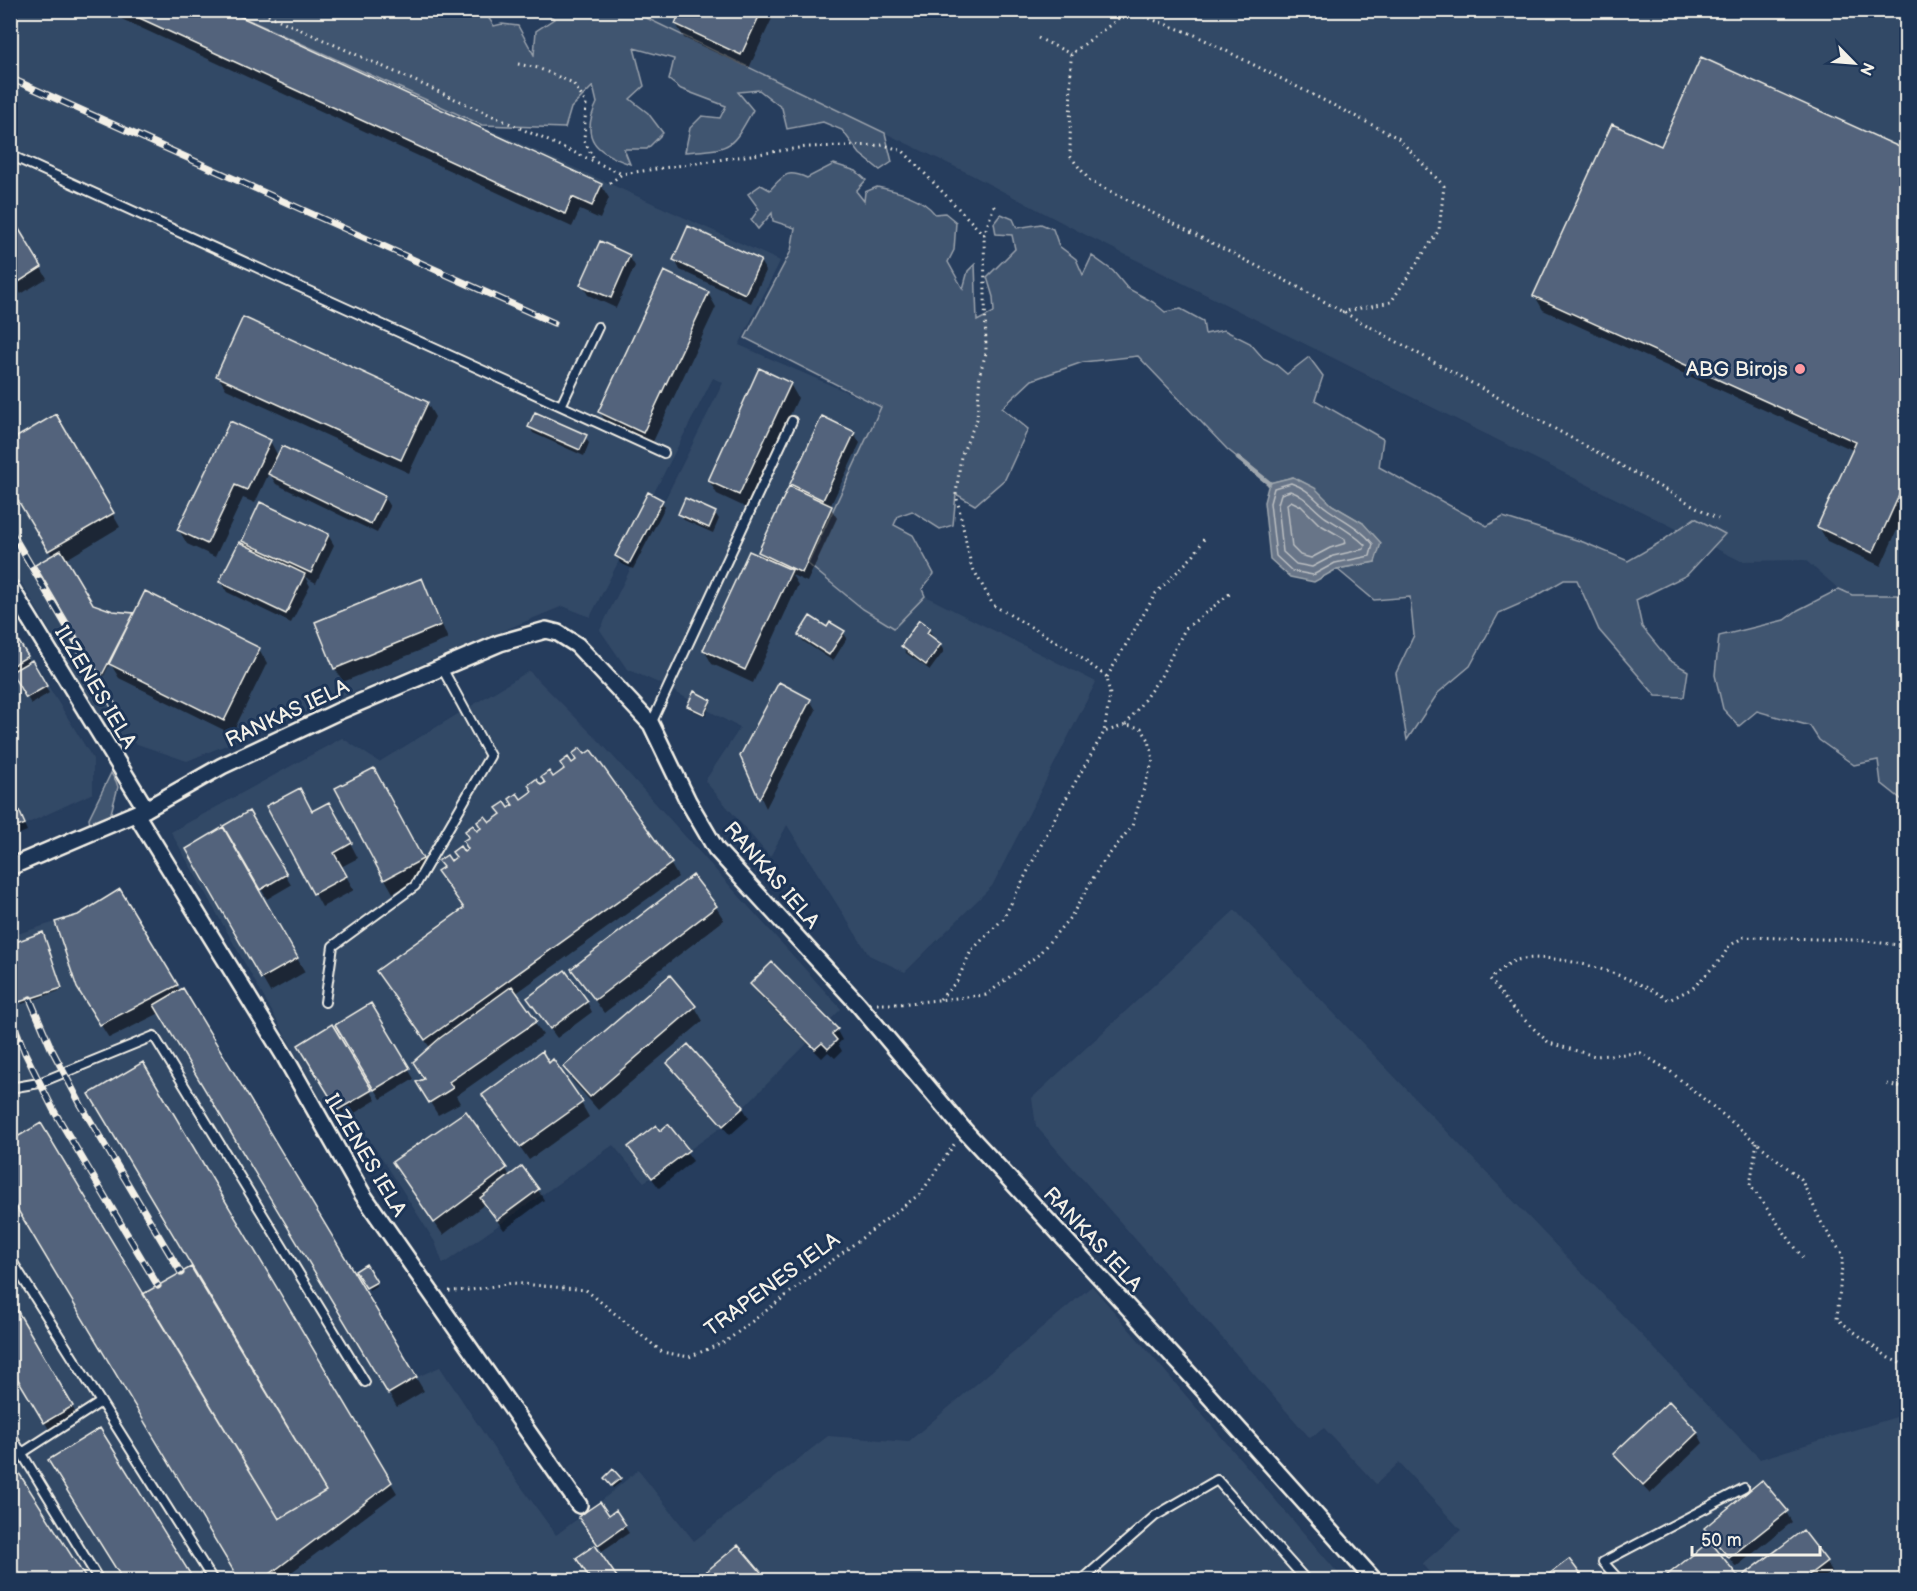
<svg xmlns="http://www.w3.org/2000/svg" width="1917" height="1591" font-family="'Balsamiq Sans',sans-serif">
	<rect width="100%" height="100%" fill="#263d5d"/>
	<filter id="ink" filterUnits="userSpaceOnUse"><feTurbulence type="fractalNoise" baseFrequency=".0167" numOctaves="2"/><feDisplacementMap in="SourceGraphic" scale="12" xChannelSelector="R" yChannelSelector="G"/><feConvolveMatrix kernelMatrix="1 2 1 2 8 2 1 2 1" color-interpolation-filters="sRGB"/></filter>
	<g filter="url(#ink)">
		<path fill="#334966" d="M10,11H229L780,261L739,345L881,407L808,564L863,609L894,628L925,596L1096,682L992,886L905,972L869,955L787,825L770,857L705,781L740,728L661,684L627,669L600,630L723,383L713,378L590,617L563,606L187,761L111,735L11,565Z
			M632,11H1906V150L1701,57L1661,146L1611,124L1533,296L1856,442L1817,527L1873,553L1906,480V595H1852L1839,589L1805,560L1741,561L1084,234L968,173Z
			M10,624L93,759V793L11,831Z
			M529,671L601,743L841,1009L744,1107L723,1126L644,1182L613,1145L443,1264L435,1242L384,1161L352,1116L343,1118L321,1099L171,832L342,738L379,762Z
			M120,889L178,985L183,988L417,1377L440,1367L494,1449L556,1535L600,1502L638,1470L694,1541L828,1436L908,1442L1092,1286L1344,1580H11V936L78,915Z
			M1235,910L1760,1459L1906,1414V1580H1436L1422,1564L1461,1530L1399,1463L1376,1484L1324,1428L1310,1438L1036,1126L1032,1098Z"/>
		<path fill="#40546f" stroke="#9aa2ac" stroke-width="1.5" d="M422,11L425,17L429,11H484L494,26L502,24L518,26L534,55L536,31L554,19L545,11H632L885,133L892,162L880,170L860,154L842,130L823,122L787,129L782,108L759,90L738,92L753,110C730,151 732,148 685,152L690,128L702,116L720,118L726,106L681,89L669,80L674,59L634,48L644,86L630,99L648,113L663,133L647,149H624L630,164C597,153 579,139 597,103L593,86L571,108L565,128L482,125L229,11Z
			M834,164L856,171L866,180L856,191L864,201L865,192L877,187C897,191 922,197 935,214L945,213L956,222L954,250L948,262L963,289L968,271L975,264L977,321L994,312L993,297L987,277L1015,249L1012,235L996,234L994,223L1001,214L1013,219L1017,228L1041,224L1053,229L1059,246L1076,259L1083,275L1092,256L1113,271L1127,288L1153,302L1165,312L1181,309L1203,321L1205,334L1224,330L1250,343L1263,358L1275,364L1287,374L1309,357L1323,376L1315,400L1383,439L1379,467L1487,526L1503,517L1583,542L1628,561L1659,543L1695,518L1725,534L1687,575L1636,600L1642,627L1669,660L1688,671L1684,697L1656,696L1599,630L1577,580H1564L1531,599L1499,613L1470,666L1438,693L1407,740L1396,673L1414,635L1410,597L1374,600L1337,569L1375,562L1363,523L1332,505L1314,488L1293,477L1269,483L1227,449L1138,356L1083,362L1032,380L1002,408L1028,429L1005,479L975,505L956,494L953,525L940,529L912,511L898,516L894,525L913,535L934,574L922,589L925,596L894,628L863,609L808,564L881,407L745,338L791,251L795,228L773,221L772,213L758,229L751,220L759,209L748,194L761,185L770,190C784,175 786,169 807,178Z
			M1839,589L1852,595H1906V768L1904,769L1906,772V803L1881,783L1878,760L1854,765L1819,740L1810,726L1757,711L1739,726L1723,709L1715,675L1719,636L1784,620L1798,610Z
			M111,773L116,781L118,787L111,813L106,819L90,826L89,818Z"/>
		<path fill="#677588" stroke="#9fa7ae" stroke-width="1.5" d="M1293,477L1315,488L1332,505L1363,523L1381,543L1375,562L1337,569L1314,582L1290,577L1270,559L1264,502L1269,483Z"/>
		<path fill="#0007" d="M102,10H223L601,185L609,198L600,219L580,210L572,227Z
			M683,10H776L749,68L684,38L676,24Z
			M1701,59L1906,152V510L1881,566L1827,541L1819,527L1853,450L1543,310L1535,296L1661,148Z
			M13,223L47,278L21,294L10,277Z
			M629,256L635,266L616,308L588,295L582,284Z
			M675,260L760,261L766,271L751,303L680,270Z
			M10,286L17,297L10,300Z
			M708,293L716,307L651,446L608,426L600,412Z
			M218,376L427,403L435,417L409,473L226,389Z
			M790,384L798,398L747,508L717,494L709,481Z
			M56,416L120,527L65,560L92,605L112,612L135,615L259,649L267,663L232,734L119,678L110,663L103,678L37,566L53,557L10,484Z
			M530,427L585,437L589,443L584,456L533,433Z
			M854,433L860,443L830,507L837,518L807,582L792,575L798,585L753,683L712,664L704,650L764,559L760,552L795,490L792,484Z
			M270,441L278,456L384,497L390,507L377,533L276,484L269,473L255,503L243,498L215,557L187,544L179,530Z
			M661,501L665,507L633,569L620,563L617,556Z
			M715,513L719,519L713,533L684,520L680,514Z
			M328,535L334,545L316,583L305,577L310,586L291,623L227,592L221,582L247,548L243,541Z
			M422,580L429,594L448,639L343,682L335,668Z
			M920,623L929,630L933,636L931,638L940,645L944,651L930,670L906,653L902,646Z
			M827,629L843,632L847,638L833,661L803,641L800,635Z
			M10,631L49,693L31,704L16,678L10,681Z
			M810,700L816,710L766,808L741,756Z
			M710,701L711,703L705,716L690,709L688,706Z
			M553,779L670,863L678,877L515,994L543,1035L456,1096L460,1103L438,1115L426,1096V1080L431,1049L378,972L465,910L439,871L469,850L477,833Z
			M382,783L430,873L393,893L385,879Z
			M10,800L16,805L27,831L10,838Z
			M268,807L337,818L358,858L341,867L354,890L322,907Z
			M249,813L291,885L267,899L225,827Z
			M222,829L305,972L270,992L188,849Z
			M119,891L180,991L182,990L424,1391L397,1407L160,1013L109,1038L87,1003L78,916Z
			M716,907L724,920L604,1013L573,970Z
			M44,937L62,990L22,1004L10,972Z
			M670,978L695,1007L703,1021L598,1110L573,1081L565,1067Z
			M752,984L836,1029L842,1040L838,1044L842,1051L835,1058L828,1052L822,1058L758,994Z
			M587,1002L592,1012L557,1038L535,1008Z
			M371,1005L414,1079L381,1099L337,1026Z
			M332,1026L376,1100L345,1119L300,1045Z
			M688,1046L743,1108L749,1118L730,1135L675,1073L669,1063Z
			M142,1064L397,1493L281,1580H241L10,1195L264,1390L267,1389Z
			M549,1065L581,1103L589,1117L529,1160L484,1095Z
			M668,1126L693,1161L659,1188L636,1157Z
			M394,1163L506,1169L510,1177L538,1190L544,1200L504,1230L485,1204L443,1235Z
			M365,1266L377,1285L369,1290L357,1271Z
			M10,1301L80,1420L53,1436L10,1363Z
			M99,1430L192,1580H124L58,1474Z
			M1697,1432L1703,1443L1650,1494L1621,1464L1615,1454Z
			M10,1462L85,1580H10Z
			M619,1479L621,1482L613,1488L607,1481Z
			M615,1512L629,1533L602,1551L584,1524L608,1517Z
			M1786,1512L1792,1522L1736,1567L1706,1528Z
			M1709,1544L1739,1580H1664Z
			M738,1547L766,1580H699Z
			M1568,1561L1583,1580H1544Z
			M1826,1562L1832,1572L1821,1580H1748L1746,1576Z
			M1836,1574L1842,1580H1828Z"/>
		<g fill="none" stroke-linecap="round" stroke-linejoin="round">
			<path stroke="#bcbfc2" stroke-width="1.5" d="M1291,483C1311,490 1314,500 1329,510C1346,522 1359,527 1373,544L1370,556L1335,563L1313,575L1292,571L1276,556L1270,503L1274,488Z
				M1290,491C1306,496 1312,508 1325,517C1340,526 1353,533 1365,545L1364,549L1333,556L1312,567L1296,564L1283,552L1278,504L1281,494Z
				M1291,501L1301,506L1319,524L1345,539L1346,543L1330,548L1311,558L1300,555L1292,547L1287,504Z"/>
			<path stroke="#9fa7ae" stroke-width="5" d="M1238,458L1269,483"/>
		</g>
		<path fill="#52647b" stroke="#f4f1e8" stroke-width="1.5" d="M122,10H226L602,184L592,206L572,197L565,214Z
			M681,10H762L741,55L675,24Z
			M1701,57L1906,150V480L1873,553L1817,527L1856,442L1533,296L1612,124L1661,146Z
			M14,221L42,267L14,285L10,279V223Z
			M688,226L761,260L745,294L673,260Z
			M600,241L630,255L611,298L580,285Z
			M664,271L709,292L643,433L598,412Z
			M243,317L428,402L401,460L216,376Z
			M759,368L791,383L739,495L708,481Z
			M535,412L587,435L580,450L528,427Z
			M56,414L114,513L48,551L10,487V441Z
			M822,416L855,432L823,500L790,484Z
			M230,421L271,440L247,490L235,485L207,544L177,530Z
			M282,446L385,496L371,524L268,474Z
			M789,486L832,506L802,573L758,552Z
			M648,492L663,500L629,564L615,556Z
			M685,498L716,512L709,528L678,514Z
			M260,502L329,534L311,573L242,541Z
			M239,542L305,574L286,614L219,582Z
			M61,550L93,604L113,611L134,613L101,677L35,565Z
			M749,551L792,570L745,670L703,650Z
			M422,578L441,625L334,669L315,622Z
			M145,591L260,648L224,721L109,664Z
			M810,616L827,627L830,622L845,631L829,655L798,635Z
			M919,620L930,628L927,633L941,644L926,665L901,646Z
			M10,628L28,656L10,667Z
			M32,660L47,686L26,698L11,672Z
			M779,682L811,699L759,799L740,756Z
			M694,691L711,700L704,714L687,706Z
			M580,748L585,754L591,750L672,863L425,1040L376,971L464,908L437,871L443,867L438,861L447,855L451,861L456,857L452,852L460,846L464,852L468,849L463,841L469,837L465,831L473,825L477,831L481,828L477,822L485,816L490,822L501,814L496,808L505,802L509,808L513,805L509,799L517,793L521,799L532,791L528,785L536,779L541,785L545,783L541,777L549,771L553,777L564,769L560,763L568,757L572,763L576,760L572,754Z
			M374,768L423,859L384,880L335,788Z
			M300,788L312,811L329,802L352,843L334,853L347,876L313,894L266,806Z
			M13,797L25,824L10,830V798Z
			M249,811L287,874L260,890L223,826Z
			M223,827L298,958L261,979L186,849Z
			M693,875L717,906L595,1000L571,969Z
			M120,889L178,985L100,1025L77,988L55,922L78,915Z
			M43,932L62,988L19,1002L10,977V944Z
			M772,962L838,1029L832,1034L837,1040L828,1049L822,1043L815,1049L750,984Z
			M565,970L588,1001L550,1029L527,998Z
			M670,975L696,1006L590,1097L563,1067Z
			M512,986L537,1021L449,1082L453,1088L429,1103L416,1082L424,1079L413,1062L440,1038Z
			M183,988L417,1377L388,1394L154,1005Z
			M371,1003L410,1068L374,1090L335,1025Z
			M332,1024L372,1090L338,1110L298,1045Z
			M688,1044L744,1107L723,1126L667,1063Z
			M542,1051L549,1063L553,1059L583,1102L520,1147L482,1095Z
			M143,1062L392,1482L262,1580H239L10,1197V1141L41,1123L279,1519L326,1491L89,1094Z
			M466,1111L507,1168L434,1223L392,1162Z
			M668,1124L689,1150L652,1178L628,1147L656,1125L660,1131Z
			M522,1166L539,1189L497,1220L480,1198Z
			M366,1264L377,1282L366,1288L355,1271Z
			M191,1267L326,1491L279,1519L143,1294Z
			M10,1298L73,1406L44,1423L10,1366Z
			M1669,1401L1698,1432L1643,1485L1613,1454Z
			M100,1428L194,1580H123L48,1460Z
			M10,1459L87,1580H10Z
			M613,1469L621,1478L611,1486L604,1478Z
			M1762,1480L1788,1511L1729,1558L1704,1528Z
			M600,1502L609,1515L616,1510L626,1525L598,1545L578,1517Z
			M1803,1530L1827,1561L1802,1580H1748L1744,1575Z
			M1710,1541L1741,1580H1661Z
			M595,1545L619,1580H591L576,1558Z
			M738,1545L766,1578L763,1580H696Z
			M1569,1559L1585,1580H1541Z"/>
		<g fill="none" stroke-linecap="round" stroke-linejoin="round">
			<defs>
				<path id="service" d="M10,155L664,453
					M561,406L598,327
					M651,724L792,421
					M325,1002L333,946L415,886L490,756L442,668
					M10,1088L39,1083L154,1036L365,1382
					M10,1258L213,1580
					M10,1434L99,1580
					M22,1453L101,1402
					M1082,1580L1155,1516L1217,1480L1306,1580
					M1619,1580L1603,1562L1744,1488"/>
				<path id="minor" d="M10,587L146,809
					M136,814L285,1057L363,1195L579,1505
					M10,867L146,809L222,766L337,712L500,643L546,630L558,633L577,645L651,724L688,801L716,849L858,1004L964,1130L1182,1366L1374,1580"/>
			</defs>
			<use href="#service" stroke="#f4f1e8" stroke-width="12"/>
			<use href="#minor" stroke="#f4f1e8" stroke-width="20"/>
			<path stroke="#f4f1e8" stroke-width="3" stroke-dasharray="1.5 4.5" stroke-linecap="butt" d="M257,10L622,174
				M1038,38L1071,54
				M518,64L538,68L573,83L586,103L584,140L594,160
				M610,183L622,174L806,147L884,145L903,151L984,235
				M1342,312L1391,302L1439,230L1444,186L1398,138L1195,35L1129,11L1071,54L1070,156L1090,181L1296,286L1718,519
				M1107,677L1156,593L1194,555L1204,539
				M1126,725L1161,676L1185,629L1232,592
				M1906,946L1857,940L1744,937L1729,946L1722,958L1693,988L1669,1000C1632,976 1561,951 1517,960C1508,962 1498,973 1490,979L1512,1008L1549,1043L1595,1056L1641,1053L1671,1072L1801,1179L1823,1226L1843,1255L1837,1319L1889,1358L1906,1366
				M940,999L957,981L971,951L1003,919L1056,816L1104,732L1110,695L1107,677L1069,649L993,605L971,565L956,494L961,456L977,419L980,373L986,353L984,235L995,203
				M877,1004H899L986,995L1038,955L1072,915L1100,866L1132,826L1153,760L1149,740L1141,728L1126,725L1104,732
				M1887,1084L1906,1089
				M1757,1142L1750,1185L1805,1261
				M449,1291L471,1290L512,1283L586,1290L662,1352L689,1357L725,1342L921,1193L955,1143"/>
			<use href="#service" stroke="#1d3557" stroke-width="8"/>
			<use href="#minor" stroke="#1d3557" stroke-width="15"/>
			<defs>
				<path id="rail" d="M10,78L554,323
					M10,530L117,712
					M30,999L51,1048L81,1105L181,1273
					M10,1014L25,1053L53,1109L158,1286"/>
			</defs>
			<use href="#rail" stroke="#f4f1e8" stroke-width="7"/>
			<use href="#rail" stroke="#1d3557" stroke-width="4.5" stroke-dasharray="14" stroke-linecap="butt"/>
		</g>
	</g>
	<circle fill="#ff9aa2" stroke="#1d3557" stroke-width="2" cx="1800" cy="369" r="6"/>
	<g text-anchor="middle" stroke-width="6" stroke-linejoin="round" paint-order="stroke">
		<g font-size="21" fill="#f4f1e8" stroke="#1d3557" text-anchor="end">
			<text x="1788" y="376">ABG Birojs</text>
		</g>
		<g font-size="21" fill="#f4f1e8" stroke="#1d3557">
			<text transform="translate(96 687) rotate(59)" y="7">ILZENES IELA</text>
			<text transform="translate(287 713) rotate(-25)" y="7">RANKAS IELA</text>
			<text transform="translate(772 875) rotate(49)" y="7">RANKAS IELA</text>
			<text transform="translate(366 1155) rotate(59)" y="7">ILZENES IELA</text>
			<text transform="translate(1093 1239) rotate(47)" y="7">RANKAS IELA</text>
			<text transform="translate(772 1284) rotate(-36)" y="7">TRAPENES IELA</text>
		</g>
	</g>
	<rect width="1917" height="1591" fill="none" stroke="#1d3557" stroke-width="36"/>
	<rect x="18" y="18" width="1881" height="1555" fill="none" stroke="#f4f1e8" stroke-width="2" filter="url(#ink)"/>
	<g transform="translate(1854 63) rotate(115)" stroke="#1d3557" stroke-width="4.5" paint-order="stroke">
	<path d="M0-4.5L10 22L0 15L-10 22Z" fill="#f4f1e8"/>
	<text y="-9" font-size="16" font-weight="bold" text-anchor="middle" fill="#f4f1e8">N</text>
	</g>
	<path d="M1692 1546v9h128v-9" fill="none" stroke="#f4f1e8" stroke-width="3"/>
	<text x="1701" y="1546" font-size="18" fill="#f4f1e8" stroke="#1d3557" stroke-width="4.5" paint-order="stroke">50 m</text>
</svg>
